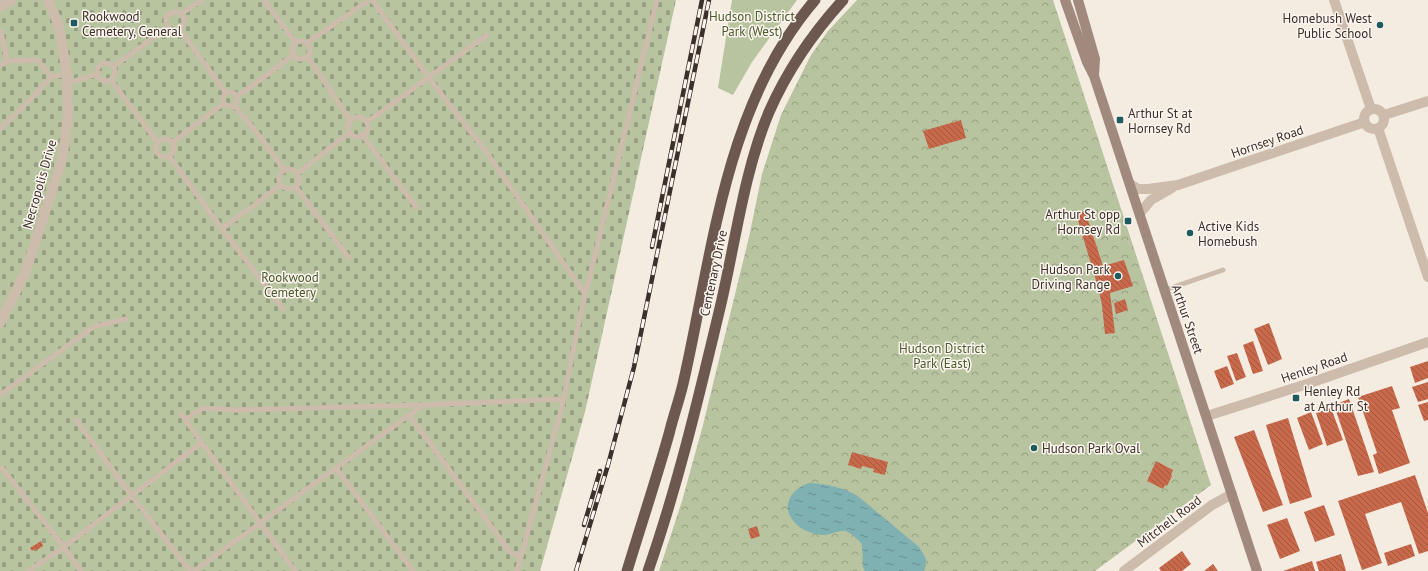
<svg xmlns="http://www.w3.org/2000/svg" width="1428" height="571" font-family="'PT Sans',sans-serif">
	<defs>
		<pattern id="cemetery-stones" width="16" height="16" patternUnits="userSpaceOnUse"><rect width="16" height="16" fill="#b8c4a0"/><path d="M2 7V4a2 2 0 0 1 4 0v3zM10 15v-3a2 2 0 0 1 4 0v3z" fill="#97a083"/></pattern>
		<pattern id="park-crowns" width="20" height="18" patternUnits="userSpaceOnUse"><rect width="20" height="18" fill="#b8c4a0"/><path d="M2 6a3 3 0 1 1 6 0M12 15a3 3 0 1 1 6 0" fill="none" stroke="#97a083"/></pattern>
		<pattern id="water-ripples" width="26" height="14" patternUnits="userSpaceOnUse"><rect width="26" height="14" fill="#7fb0b2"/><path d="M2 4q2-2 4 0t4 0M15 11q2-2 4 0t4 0" fill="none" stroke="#699091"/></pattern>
		<pattern id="building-back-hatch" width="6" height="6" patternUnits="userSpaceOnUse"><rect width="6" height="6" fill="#c8694b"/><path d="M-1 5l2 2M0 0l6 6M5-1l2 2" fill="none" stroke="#a4573f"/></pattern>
	</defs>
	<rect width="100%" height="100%" fill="#f4ebe1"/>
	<path fill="#b8c4a0" d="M732,0H797L752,62L733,95L718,88Z"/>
	<path fill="url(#cemetery-stones)" d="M0,0H676L585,412L540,571H0Z"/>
	<path fill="url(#park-crowns)" d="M857,0H1053L1211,485L1095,571H659L682,501L703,425L749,237L762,174L781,115L811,55L828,31Z"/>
	<path fill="url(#water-ripples)" d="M809,483C827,484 844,487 859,497L919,547C925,557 929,560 924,571H865L863,567L862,544C858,540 851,532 845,531C840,530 830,535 824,535C808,535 786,523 788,504C790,493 800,486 809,483Z"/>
	<path fill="url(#building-back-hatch)" d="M961,120L966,138L929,149L923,131Z
		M1085,211L1103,266L1124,260L1133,286L1110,293L1115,333L1105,334L1102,305L1098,287L1076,214Z
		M1125,299L1128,310L1116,314L1114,303Z
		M1269,323L1282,359L1268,365L1254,329Z
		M1253,341L1263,371L1253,374L1243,345Z
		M1237,353L1246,377L1236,381L1227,356Z
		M1428,361V378L1415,383L1410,367Z
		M1227,366L1234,384L1221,389L1214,371Z
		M1428,382V399L1418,402L1412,387Z
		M1392,386L1400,408L1392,410L1410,463L1379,474L1373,455L1377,453L1358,397Z
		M1349,399L1374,472L1358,476L1334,405Z
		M1428,402V420L1424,421L1418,405Z
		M1331,408L1343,440L1327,446L1316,413Z
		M1311,412L1323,444L1309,450L1297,418Z
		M1288,418L1312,497L1290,504L1266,425Z
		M1254,430L1283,505L1263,512L1234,437Z
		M852,452L888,462L885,475L873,472L874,469L862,466L861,469L848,465Z
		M1156,461L1173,470L1171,475L1172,476L1167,486L1165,485L1163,489L1147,481Z
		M1415,475L1428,513V551L1419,554L1401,502L1365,514L1382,563L1362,570L1338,501Z
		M1324,505L1335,535L1315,542L1304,512Z
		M1287,518L1300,551L1280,559L1267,525Z
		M757,526L760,536L751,539L748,529Z
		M41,541L43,546L35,551L34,549L32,551L30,548Z
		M1411,544L1415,556L1388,566L1384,553Z
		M1182,551L1191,564L1182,571H1161L1159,568Z
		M1341,554L1346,571H1319L1316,562Z
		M1312,561L1315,571H1283Z
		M1213,564L1218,571H1204Z"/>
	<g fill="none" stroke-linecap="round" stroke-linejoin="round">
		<path stroke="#cdbbac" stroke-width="5" d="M264,0L296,43
			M372,0L429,78L487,153L585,294
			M166 21a9 9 0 1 1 18 0a9 9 0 1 1-18 0Z
			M181,14L202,0
			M180,30L226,93
			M0,31L1,32L7,61
			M292 50a9 9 0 1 1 18 0a9 9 0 1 1-18 0Z
			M307,43L369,0
			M308,57L350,120
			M97 72a9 9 0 1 1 18 0a9 9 0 1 1-18 0Z
			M0,66L7,61L38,60L51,77
			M113,67L168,27
			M111,80L158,143
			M68,83L97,74
			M223 99a7 7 0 1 1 14 0a7 7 0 1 1-14 0Z
			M237,96L267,75L293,55
			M234,105L262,139L284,170
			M348 127a10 10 0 1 1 20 0a10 10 0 1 1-20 0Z
			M367,122L487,35
			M0,129L29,101L51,77L67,74
			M363,136L416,207
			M156 148a9 9 0 1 1 18 0a9 9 0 1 1-18 0Z
			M172,143L224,103
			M169,156L222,229L281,185
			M279 179a10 10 0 1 1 20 0a10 10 0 1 1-20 0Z
			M298,173L349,133
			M296,187L349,258
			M222,229L283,309
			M1165,290L1223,270
			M0,395L93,327L126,319
			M181,414L295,571
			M409,415L510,552L521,557
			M76,420L131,495L190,571
			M185,420L203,408L235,410L422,405
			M2,468L64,547L28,571
			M81,571L64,547L201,443
			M194,571L336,468
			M413,571L336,468L423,405L563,399
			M517,571L562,407L579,321L657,0"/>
		<path stroke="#cdbbac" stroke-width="10" d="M1334,0L1371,109
			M0,7L11,0
			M1364 119a10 10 0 1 1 20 0a10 10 0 1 1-20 0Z
			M1384,115L1428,101
			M1378,128L1428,277
			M1130,184L1138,189H1148L1178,185L1365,122
			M1140,213L1151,200L1172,188
			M0,323L25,273L33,249L61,163L65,141L68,114L67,74L60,33L57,21L48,0
			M1207,416L1307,384L1428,342
			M1124,571L1212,505L1232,494"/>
		<path stroke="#a18a7d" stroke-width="10" d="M1065,0L1087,62L1094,76L1257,571
			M1078,0L1095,59L1094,76"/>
		<path stroke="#6c584f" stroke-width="11" d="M627,571C641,525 656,480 669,434C673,417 679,401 683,384C713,253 724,106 815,0
			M648,571C678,485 699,396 720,308C735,245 744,171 769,112C787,71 813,33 843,0"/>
		<defs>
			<path id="rail" d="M652,247L702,0
				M584,525L600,471
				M576,571L608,465L634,367L709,0"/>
		</defs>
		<use href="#rail" stroke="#3b302b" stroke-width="4.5"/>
		<use href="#rail" stroke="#fbf5ee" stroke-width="3" stroke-dasharray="9" stroke-linecap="butt"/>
	</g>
	<g fill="#1f5a5e" stroke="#fbf5ee" stroke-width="1.5">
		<rect x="70" y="19" width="8" height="8" rx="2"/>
		<circle cx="1380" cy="25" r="4"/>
		<rect x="1116" y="116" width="8" height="8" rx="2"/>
		<rect x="1124" y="217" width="8" height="8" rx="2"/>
		<circle cx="1190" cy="233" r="4"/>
		<circle cx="1118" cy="276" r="4"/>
		<rect x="1292" y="394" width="8" height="8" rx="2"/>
		<circle cx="1034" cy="448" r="4"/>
	</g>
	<g text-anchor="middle" stroke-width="3" stroke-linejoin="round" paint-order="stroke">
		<g font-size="13" fill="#3b302b" stroke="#fbf5ee" text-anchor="start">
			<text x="82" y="21">Rookwood<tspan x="82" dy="15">Cemetery, General</tspan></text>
			<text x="1372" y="23" text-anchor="end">Homebush West<tspan x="1372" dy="15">Public School</tspan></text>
			<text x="1128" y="118">Arthur St at<tspan x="1128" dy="15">Hornsey Rd</tspan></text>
			<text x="1120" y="219" text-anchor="end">Arthur St opp<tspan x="1120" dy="15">Hornsey Rd</tspan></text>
			<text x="1198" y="231">Active Kids<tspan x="1198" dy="15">Homebush</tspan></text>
			<text x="1110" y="274" text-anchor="end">Hudson Park<tspan x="1110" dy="15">Driving Range</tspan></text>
			<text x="1304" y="396">Henley Rd<tspan x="1304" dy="15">at Arthur St</tspan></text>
			<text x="1042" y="453">Hudson Park Oval</text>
		</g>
		<g font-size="13" fill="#4a5a2e" stroke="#fbf5ee">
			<text x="752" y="21">Hudson District<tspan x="752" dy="15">Park (West)</tspan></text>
			<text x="290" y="282">Rookwood<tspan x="290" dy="15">Cemetery</tspan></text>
			<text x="942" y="353">Hudson District<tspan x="942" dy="15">Park (East)</tspan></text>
		</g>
		<g font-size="13" fill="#3b302b" stroke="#fbf5ee">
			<text transform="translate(1267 141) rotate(-19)" y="5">Hornsey Road</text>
			<text transform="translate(39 184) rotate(-74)" y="5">Necropolis Drive</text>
			<text transform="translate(713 273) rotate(-78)" y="5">Centenary Drive</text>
			<text transform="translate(1188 319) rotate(71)" y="5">Arthur Street</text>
			<text transform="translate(1314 367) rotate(-19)" y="5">Henley Road</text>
			<text transform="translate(1169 521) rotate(-37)" y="5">Mitchell Road</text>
		</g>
	</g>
</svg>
